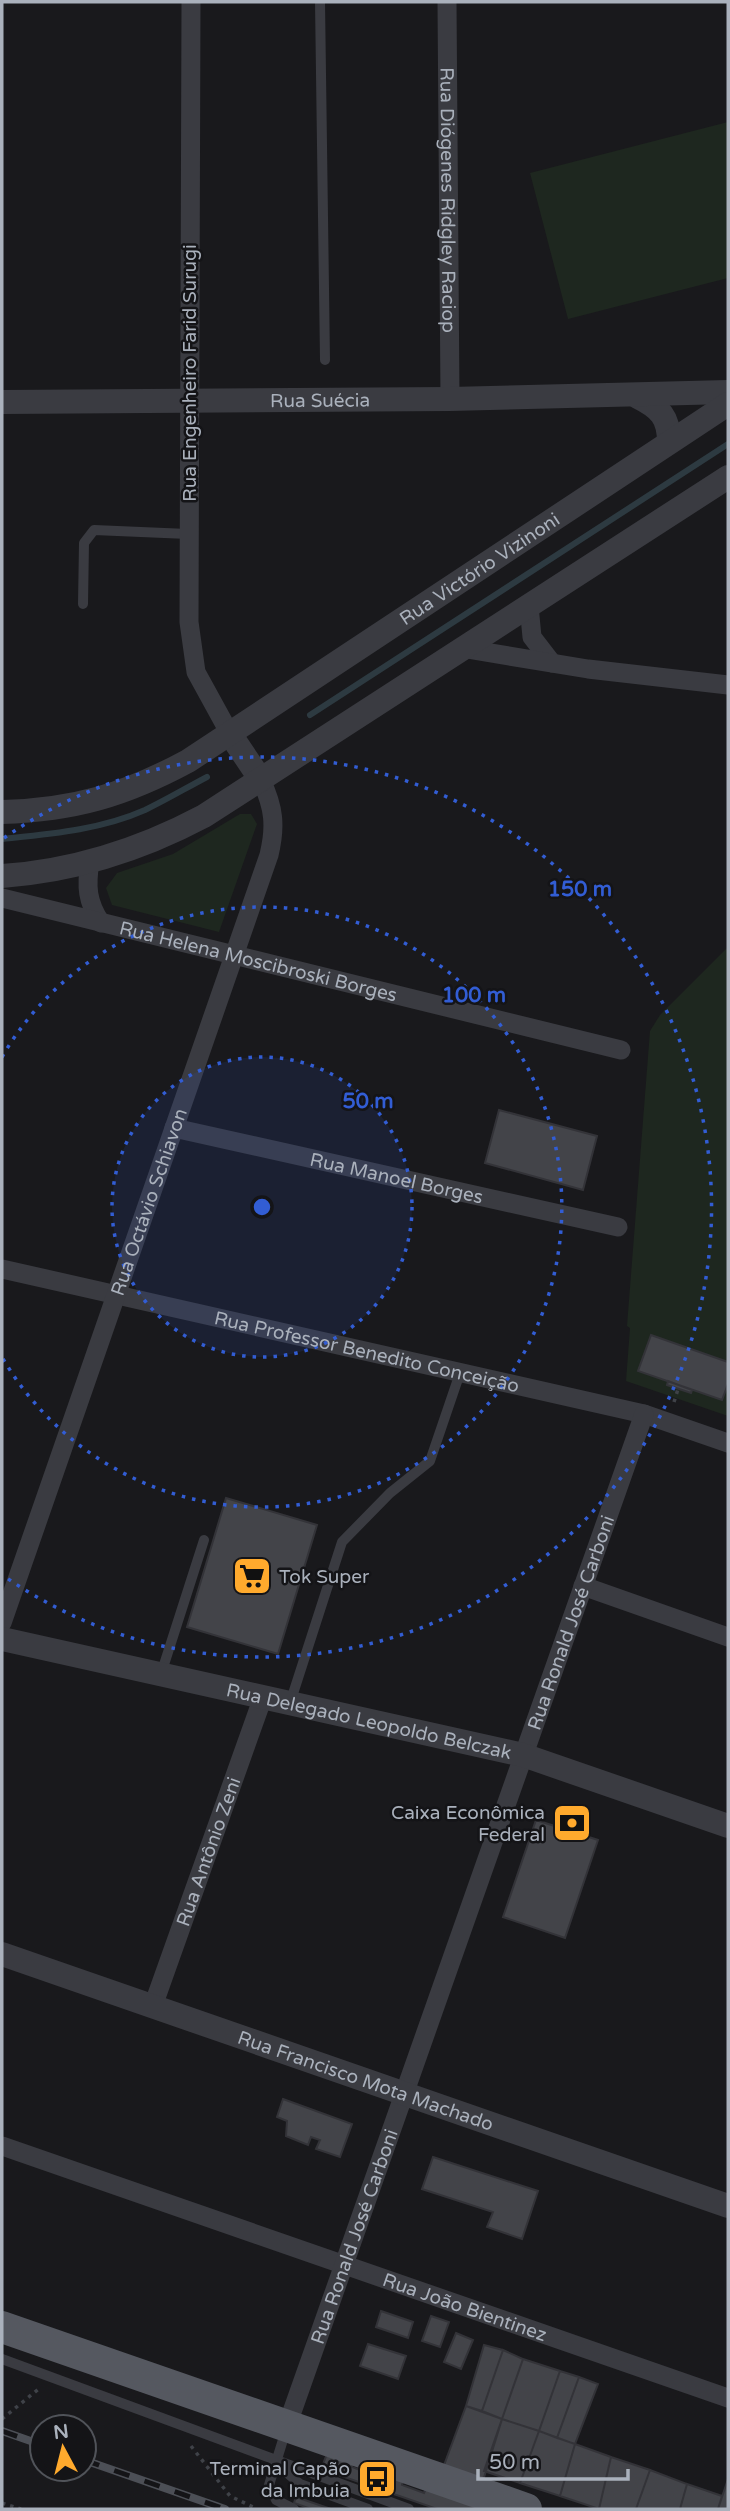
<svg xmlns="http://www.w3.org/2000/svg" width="730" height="2511" font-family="'Varela Round',sans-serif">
	<rect width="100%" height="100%" fill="#19191c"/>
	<path fill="#1e271f" d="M728,122V278L568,319L530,173Z
		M240,814H251L257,824L219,932L112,905L106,888L117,873L173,854Z
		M728,947V1416L626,1381L630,1328L627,1326L650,1031L660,1015Z"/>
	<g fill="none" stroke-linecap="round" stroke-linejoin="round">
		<path stroke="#2d3a41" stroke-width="6" d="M310,715L728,444
			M2,839C50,834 100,830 145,810C166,800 186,788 207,777"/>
	</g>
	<path fill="#434449" stroke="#333338" stroke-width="2" d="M499,1110L597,1136L583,1190L485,1163Z
		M651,1335L728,1362V1384L722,1400L638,1371Z
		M668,1381L692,1390L691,1393L667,1385Z
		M226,1498L317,1525L278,1654L187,1627Z
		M536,1820L598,1840L565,1938L503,1917Z
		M283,2099L352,2124L340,2157L316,2149L320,2140L311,2137L308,2145L286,2136L287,2121L277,2117Z
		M433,2157L538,2191L522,2239L487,2227L493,2212L422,2189Z
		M381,2311L413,2322L408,2338L376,2327Z
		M431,2316L449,2322L440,2347L422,2341Z
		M456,2333L473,2340L461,2369L444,2362Z
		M368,2344L406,2356L398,2379L360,2366Z
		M484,2345L503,2350L482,2411L466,2406Z
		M503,2350L523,2359L502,2419L482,2411Z
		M523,2359L560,2371L539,2431L502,2419Z
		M560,2371L579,2377L557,2438L539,2431Z
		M579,2377L598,2384L575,2444L557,2438Z
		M466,2406L502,2419L482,2484L443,2468Z
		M502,2419L539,2431L520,2483L484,2471Z
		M539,2431L575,2444L560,2496L520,2483Z
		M575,2444L611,2457L599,2509L560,2496Z
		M329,2449L355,2458L352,2467L375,2476L378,2468L404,2478L402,2485L424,2493L427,2486L505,2509H437L321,2469Z
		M611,2457L650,2470L636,2509H599Z
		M650,2470L687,2484L680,2509H636Z
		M728,2479V2509H718Z
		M687,2484L722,2496L718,2509H680Z
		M296,2497L331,2509H311L294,2503Z"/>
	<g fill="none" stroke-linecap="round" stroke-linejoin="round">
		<path stroke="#3f4248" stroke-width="3.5" stroke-dasharray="3.5 5" stroke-linecap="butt" d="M674,1402L678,1389
			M2,2419L41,2387
			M191,2446L230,2496L257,2509
			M2,2503L21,2509"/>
		<path stroke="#3a3b41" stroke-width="10" d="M320,2L325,360
			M83,604L84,543L94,530L188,534
			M161,1674L204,1540
			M290,1703L342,1542L390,1493L430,1461L460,1373
			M2,2359L409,2509
			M286,2430L269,2485L276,2500L294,2509
			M278,2465L300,2484L368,2509"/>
		<g stroke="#3a3b41" stroke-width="19">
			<path d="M191,2L189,622L196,672L230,734"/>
			<path id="s1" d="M447,2L450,399"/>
			<path d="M529,606L532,637L552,663"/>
			<path d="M461,648L588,669L728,685"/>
			<path d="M90,862C86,886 87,902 101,923"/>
			<path id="s2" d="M2,898L621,1050"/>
			<path id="s3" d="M174,1128L618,1227"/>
			<path id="s4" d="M2,1269L644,1414L728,1443"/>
			<path d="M583,1586L728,1637"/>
			<path id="s5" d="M2,1623L269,855C276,826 274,807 261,780"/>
			<path id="s6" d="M153,2006L263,1697"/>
			<path id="s7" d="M2,2146L728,2398"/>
			<path id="s8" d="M287,2426L644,1414"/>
		</g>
		<g stroke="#3a3b41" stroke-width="24">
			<path d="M638,397C660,408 669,417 669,442"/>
			<path id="s9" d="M2,402L450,399L728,392"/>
			<path d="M230,734L261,780"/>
			<path id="s10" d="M2,812C74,810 125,795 188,761L728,404"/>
			<path d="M2,876C74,871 140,850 204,816L728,477"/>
			<path id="s11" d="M2,1639L523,1755L728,1826"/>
			<path id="s12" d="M2,1954L728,2206"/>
		</g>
		<path stroke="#555860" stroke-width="32" d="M2,2327L526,2509"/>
		<defs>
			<path id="rail" d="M2,2431L42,2445
				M84,2460L225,2509"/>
		</defs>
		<use href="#rail" stroke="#4c4f56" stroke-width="8"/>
		<use href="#rail" stroke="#141417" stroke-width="5" stroke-dasharray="16" stroke-linecap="butt"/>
	</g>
	<circle cx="262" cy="1207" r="150" fill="#325dd4" fill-opacity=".12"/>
	<g fill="none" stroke="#325dd4" stroke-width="3.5" stroke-dasharray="3.5 7">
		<circle cx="262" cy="1207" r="150"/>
		<path d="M2 1057A300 300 0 1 1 2 1357"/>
		<path d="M4 838A450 450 0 1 1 4 1576"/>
	</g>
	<defs>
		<symbol id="supermarket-square" viewBox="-11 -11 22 22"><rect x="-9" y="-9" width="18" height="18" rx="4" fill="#ffaa2d" stroke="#141417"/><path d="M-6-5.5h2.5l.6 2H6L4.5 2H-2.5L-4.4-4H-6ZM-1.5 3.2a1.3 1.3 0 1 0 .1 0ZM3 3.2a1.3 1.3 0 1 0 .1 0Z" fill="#111"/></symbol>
		<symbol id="bank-square" viewBox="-11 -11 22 22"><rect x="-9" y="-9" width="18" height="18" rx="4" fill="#ffaa2d" stroke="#141417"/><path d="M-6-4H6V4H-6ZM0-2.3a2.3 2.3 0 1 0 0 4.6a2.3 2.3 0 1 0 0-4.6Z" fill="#111"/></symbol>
		<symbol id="bus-square" viewBox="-11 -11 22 22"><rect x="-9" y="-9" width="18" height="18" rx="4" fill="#ffaa2d" stroke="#141417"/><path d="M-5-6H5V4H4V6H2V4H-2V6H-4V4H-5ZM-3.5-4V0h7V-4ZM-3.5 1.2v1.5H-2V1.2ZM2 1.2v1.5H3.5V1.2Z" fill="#111"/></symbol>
	</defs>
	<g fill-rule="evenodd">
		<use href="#supermarket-square" x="230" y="1554" width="44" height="44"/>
		<use href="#bank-square" x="550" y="1801" width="44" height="44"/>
		<use href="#bus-square" x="355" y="2457" width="44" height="44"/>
	</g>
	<g text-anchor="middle" stroke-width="5" stroke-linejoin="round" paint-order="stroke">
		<g font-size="19" fill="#aab1bc" stroke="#141417">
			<text dy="7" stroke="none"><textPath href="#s1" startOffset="198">Rua Diógenes Ridgley Raciop</textPath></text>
			<text transform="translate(189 373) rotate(-90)" y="7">Rua Engenheiro Farid Surugi</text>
			<text dy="7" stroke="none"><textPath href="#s9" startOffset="318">Rua Suécia</textPath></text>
			<text dy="7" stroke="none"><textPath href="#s10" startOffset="544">Rua Victório Vizinoni</textPath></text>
			<text dy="7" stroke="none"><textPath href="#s2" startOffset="264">Rua Helena Moscibroski Borges</textPath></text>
			<text dy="7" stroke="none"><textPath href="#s3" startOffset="228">Rua Manoel Borges</textPath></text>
			<text dy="7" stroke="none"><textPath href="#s5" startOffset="446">Rua Octávio Schiavon</textPath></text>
			<text dy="7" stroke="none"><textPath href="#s4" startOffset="374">Rua Professor Benedito Conceição</textPath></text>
			<text dy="7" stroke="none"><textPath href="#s8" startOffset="852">Rua Ronald José Carboni</textPath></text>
			<text dy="7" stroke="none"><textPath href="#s11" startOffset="376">Rua Delegado Leopoldo Belczak</textPath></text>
			<text dy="7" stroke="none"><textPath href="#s6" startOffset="164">Rua Antônio Zeni</textPath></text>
			<text dy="7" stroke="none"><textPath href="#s12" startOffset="385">Rua Francisco Mota Machado</textPath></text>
			<text dy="7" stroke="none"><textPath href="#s8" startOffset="201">Rua Ronald José Carboni</textPath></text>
			<text dy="7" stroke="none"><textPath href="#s7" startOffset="490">Rua João Bientinez</textPath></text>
		</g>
		<g font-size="19" fill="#aab1bc" stroke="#141417" text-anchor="end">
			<text x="279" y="1583" text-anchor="start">Tok Super</text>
			<text x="545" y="1819">Caixa Econômica<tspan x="545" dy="22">Federal</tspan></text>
			<text x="350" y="2475">Terminal Capão<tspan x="350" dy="22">da Imbuia</tspan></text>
		</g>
	</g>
	<circle cx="262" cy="1207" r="10" fill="#325dd4" stroke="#141417" stroke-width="3.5"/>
	<g font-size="21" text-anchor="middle" font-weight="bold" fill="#325dd4" stroke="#141417" stroke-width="5" stroke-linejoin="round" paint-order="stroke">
		<text x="580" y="896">150 m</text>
		<text x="474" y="1002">100 m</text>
		<text x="368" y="1108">50 m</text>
	</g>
	<rect width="730" height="2511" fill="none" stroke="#aab1bc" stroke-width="7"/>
	<g transform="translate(63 2448) rotate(353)"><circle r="33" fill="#141417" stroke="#505359" stroke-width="2"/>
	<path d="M0-5L12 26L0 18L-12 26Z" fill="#ffaa2d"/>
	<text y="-10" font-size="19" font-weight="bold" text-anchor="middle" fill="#aab1bc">N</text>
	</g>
	<path d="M478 2469v10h150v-10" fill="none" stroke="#aab1bc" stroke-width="3.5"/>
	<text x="489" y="2469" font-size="21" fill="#aab1bc" stroke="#141417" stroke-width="5" paint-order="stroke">50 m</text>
</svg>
